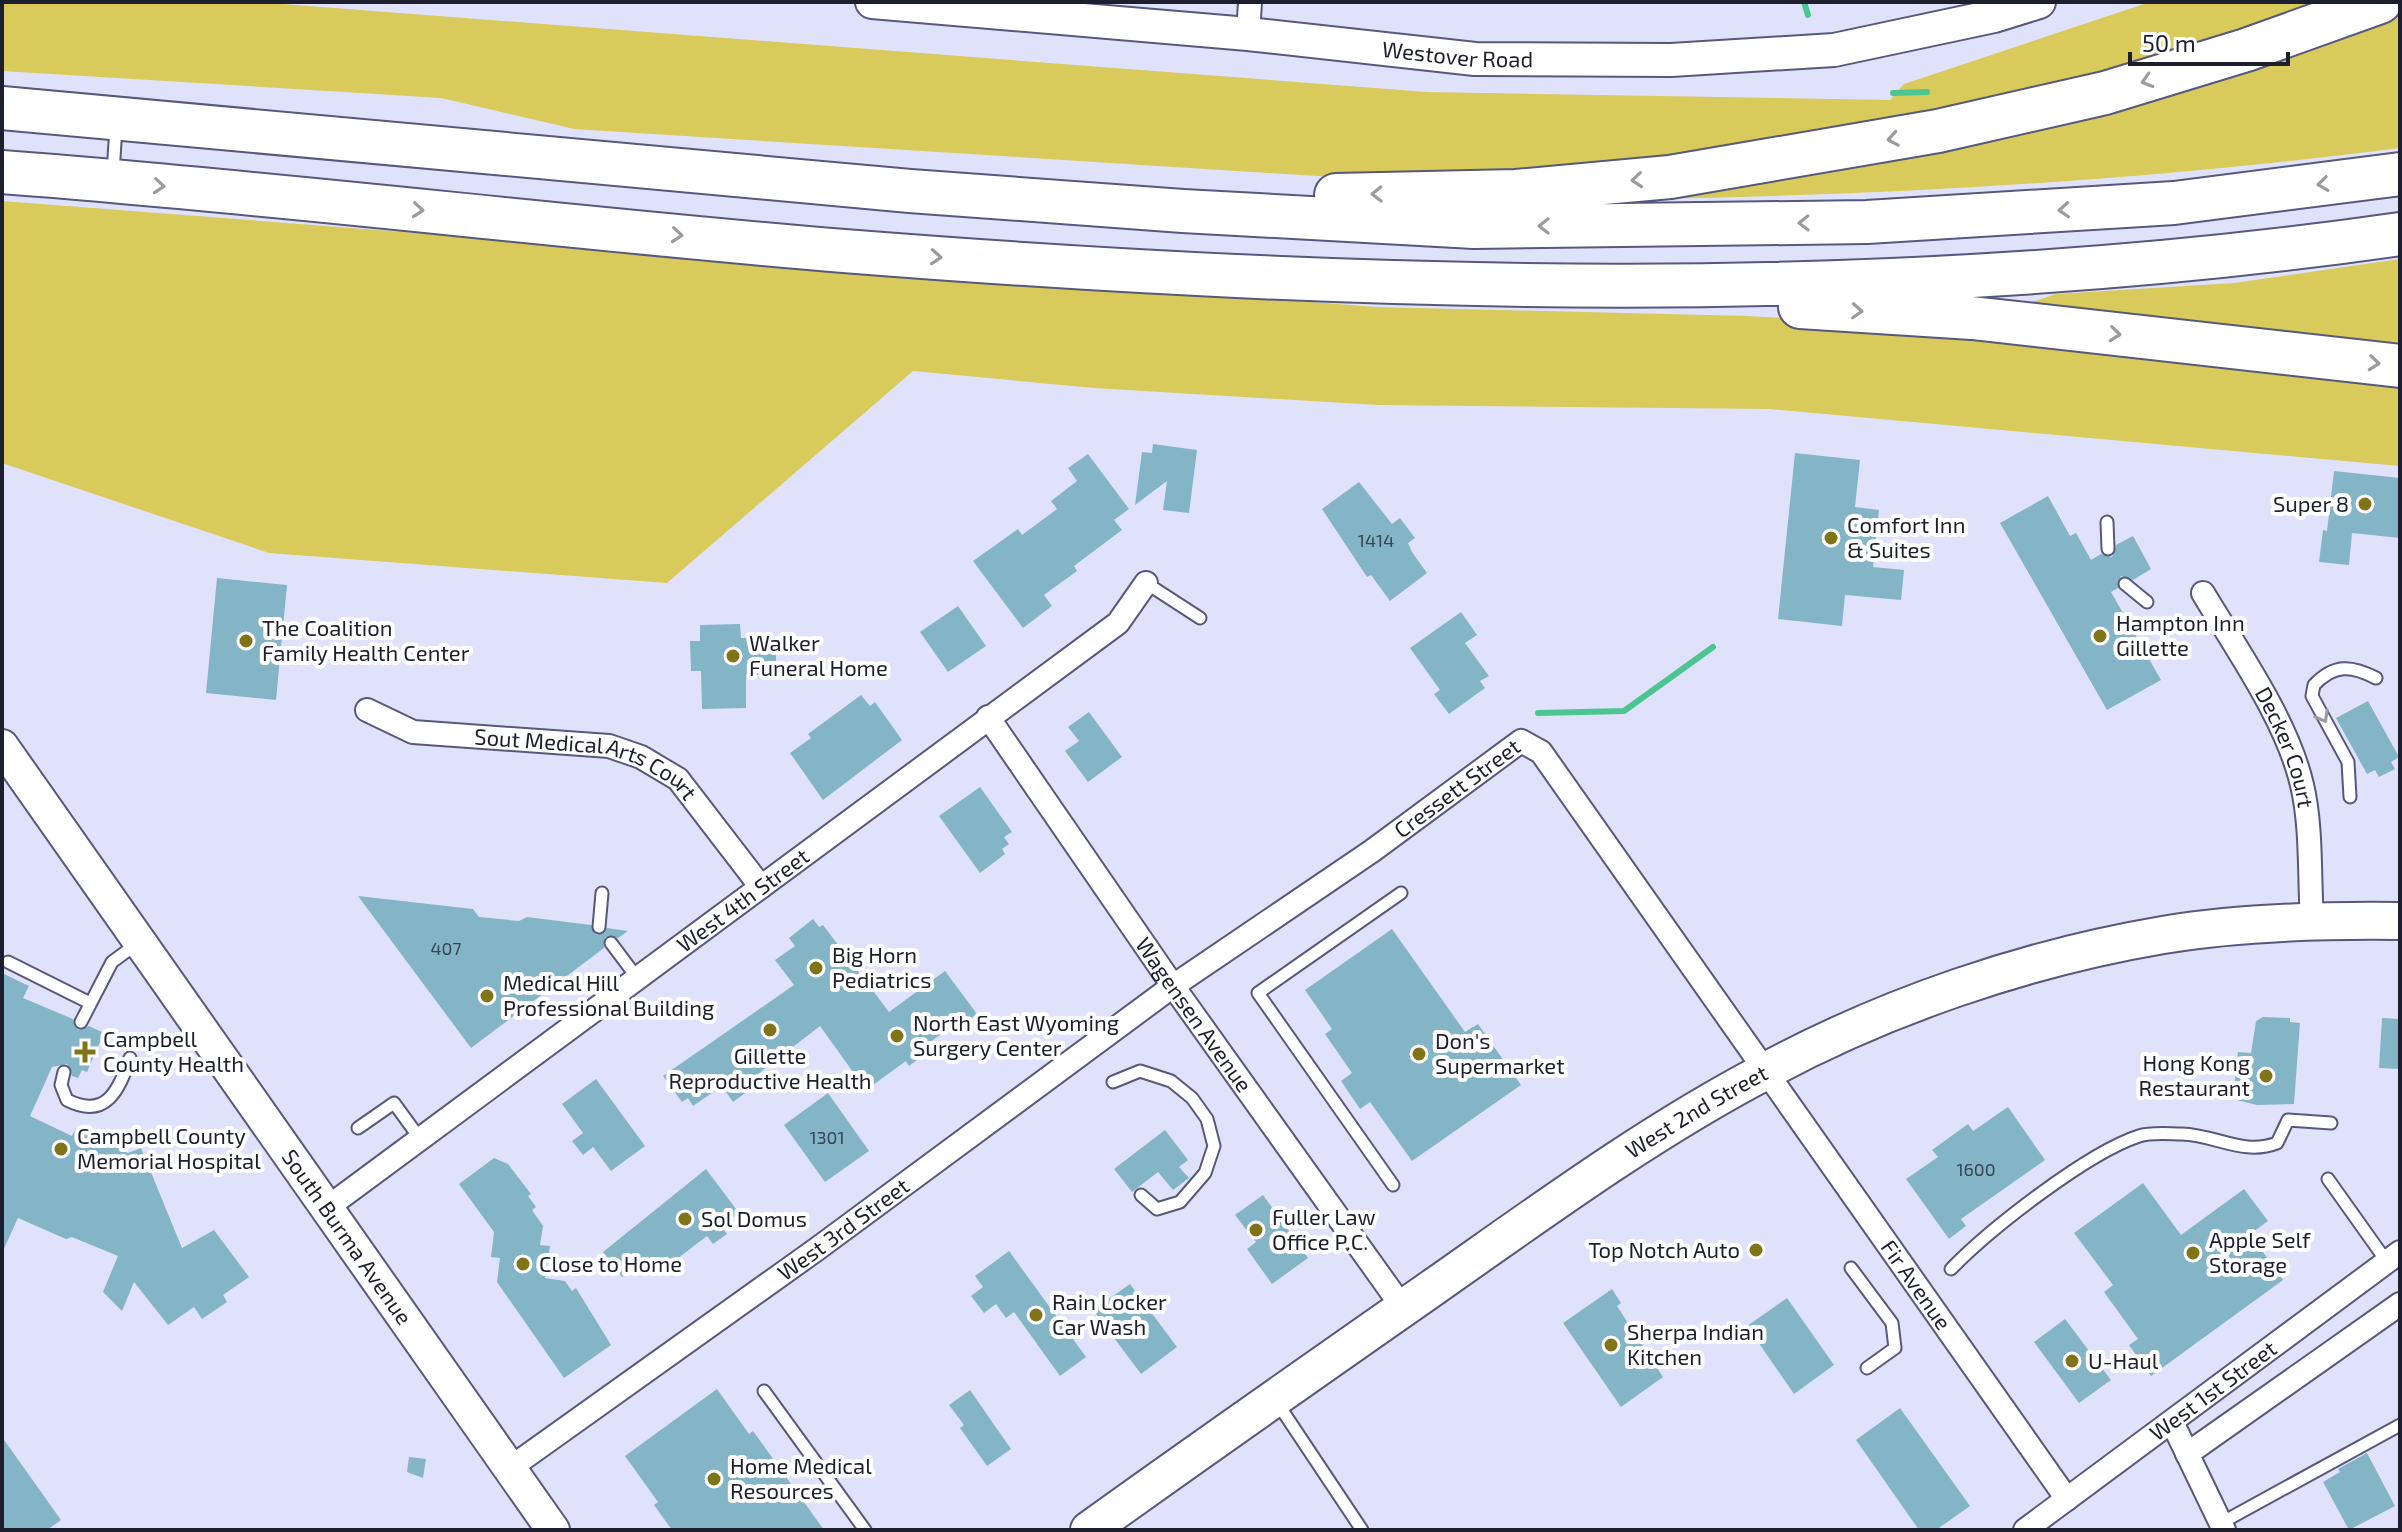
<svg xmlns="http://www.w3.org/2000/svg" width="2402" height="1532" font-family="'Exo 2',sans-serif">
	<rect width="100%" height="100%" fill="#e0e2fc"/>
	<path fill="#d8ca5b" d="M2,2H257L1427,92L1890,100L1904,84L2150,2H2338L2111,79L1889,129L1540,172L1349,178L574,129L441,98L2,71Z
		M2400,9V148C2149,180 1899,195 1645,199L2299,48Z
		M2,201L1376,307L1747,316L1962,328L2400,379V466L1769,409L1378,405L1094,388L913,371L667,583L269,553L2,463Z
		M2400,259V354L2026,304L2056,294L2234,283Z"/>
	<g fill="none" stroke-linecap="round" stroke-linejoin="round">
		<path stroke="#4dc592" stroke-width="6" d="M1804,2L1808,15
			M1893,93L1927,92
			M1538,713L1624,711L1713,647"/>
	</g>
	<path fill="#84b5c7" d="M1153,444L1197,450L1189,513L1163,510L1167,481L1135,505L1142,452L1152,453Z
		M1795,453L1860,460L1855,507L1879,510L1873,567L1904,570L1901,600L1845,595L1842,626L1778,619Z
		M1088,454L1129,509L1114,520L1122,530L1074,566L1077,571L1044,595L1052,606L1023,628L973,561L1018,529L1022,535L1057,509L1051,501L1077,481L1068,468Z
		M2334,471L2400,478V538L2352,533L2349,565L2319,562L2323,530L2327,531Z
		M1359,482L1392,524L1400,518L1415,538L1408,543L1412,552L1427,573L1390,601L1371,575L1367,577L1322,509Z
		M2048,496L2070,536L2076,533L2091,560L2101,554L2112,557L2116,545L2133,536L2151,569L2133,580L2121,576L2118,588L2111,592L2161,680L2107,710L2000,523Z
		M217,578L287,585L276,700L206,693Z
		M958,606L986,646L948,672L920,632Z
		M1461,612L1477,635L1465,643L1489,676L1480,681L1485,688L1449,714L1434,694L1440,690L1410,648Z
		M740,624L741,638L776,637V674L746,675V708L702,709L701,671H691L690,641H700V625Z
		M861,695L870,706L875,702L902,740L823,800L790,753L811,738L808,734Z
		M2368,701L2399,757L2391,762L2395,769L2379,777L2375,770L2367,774L2336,718Z
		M1089,712L1122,757L1088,782L1065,751L1079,741L1068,727Z
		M980,787L1012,832L1004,837L1009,844L1002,849L1005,854L980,873L939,816Z
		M358,896L473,909L479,917L519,921L527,917L591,925L597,935L607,928L628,931L618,938L605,937L604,948L471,1048Z
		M813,919L819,927L823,925L889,1012L945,971L977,1014L958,1028L955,1024L926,1045L930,1050L909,1066L906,1061L866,1090L820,1026L748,1082L752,1088L733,1102L722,1086L693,1106L688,1098L682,1102L663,1076L794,985L775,960L795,946L789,938Z
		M1392,929L1465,1032L1478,1024L1521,1085L1412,1161L1370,1102L1360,1109L1341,1081L1352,1073L1325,1034L1332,1029L1305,990Z
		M2,973L29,986L23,998L73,1019L78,1030L89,1026L104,1033L87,1072L82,1070L78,1078L72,1076L67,1064L52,1067L30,1116L72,1136L76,1128L128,1153L141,1148L182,1248L214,1230L249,1277L223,1295L227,1302L202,1319L194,1307L168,1325L134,1282L122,1311L103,1292L118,1256L72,1237L66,1239L18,1218L2,1253Z
		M2263,1017L2290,1018V1022L2300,1023L2294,1104L2257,1105L2233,1099L2238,1052L2251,1053L2256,1021Z
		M2382,1018L2400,1019V1069L2379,1068Z
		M596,1079L645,1146L611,1171L593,1147L583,1155L572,1141L583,1133L562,1104Z
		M828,1093L869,1151L825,1182L784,1125Z
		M2008,1107L2045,1160L1961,1219L1966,1226L1949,1239L1906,1179L1938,1157L1932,1150L1968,1124L1973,1131Z
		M1165,1130L1188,1160L1179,1167L1189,1178L1173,1190L1158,1172L1132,1192L1114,1169Z
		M494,1158L508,1164L531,1194L528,1196L536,1207L532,1210L543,1226L540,1245L550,1246L545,1278L565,1281L572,1291L576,1288L611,1345L564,1378L497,1282L500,1258L491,1257L494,1232L459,1184Z
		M706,1169L739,1213L721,1226L727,1234L713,1244L707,1236L656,1275L645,1261L622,1277L603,1252Z
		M2143,1183L2181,1235L2244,1189L2268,1221L2250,1234L2283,1280L2151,1376L2129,1345L2138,1339L2104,1292L2113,1285L2074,1233Z
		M1263,1195L1308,1258L1272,1284L1247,1249L1256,1242L1235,1215Z
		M1009,1251L1086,1357L1060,1376L1014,1312L1006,1318L996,1304L984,1313L971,1296L983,1287L975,1276Z
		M1130,1284L1177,1347L1141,1374L1093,1310Z
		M1612,1289L1621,1303L1617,1306L1663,1377L1621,1407L1563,1323Z
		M1787,1298L1834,1365L1794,1394L1747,1326Z
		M2065,1319L2111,1380L2079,1403L2034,1342Z
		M717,1389L749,1434L753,1431L824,1530H672L654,1505L658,1502L625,1456Z
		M970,1390L1011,1449L987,1466L960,1428L964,1425L949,1405Z
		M1900,1408L1970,1506L1936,1530H1919L1856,1440Z
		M2,1437L61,1520L47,1530H2Z
		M2367,1453L2395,1506L2349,1530L2323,1482L2340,1472L2338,1469Z
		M409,1457L426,1459L423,1478L407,1472Z"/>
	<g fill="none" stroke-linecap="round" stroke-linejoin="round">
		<defs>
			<path id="lane" d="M113,173L116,127
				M2107,522L2108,549
				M1146,583L1200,618
				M2125,584L2147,602
				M2350,797L2348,762L2312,696L2314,685C2334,664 2351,665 2376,678
				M599,927L602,893
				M611,943L638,979
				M8,962L90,1003
				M81,1022L112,962L138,943
				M64,1072L61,1085L67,1100C106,1120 119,1090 130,1058
				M1113,1082L1140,1071L1171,1081L1192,1098L1207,1119L1214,1146L1205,1173L1180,1202L1157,1209L1141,1195
				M358,1128L394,1103L421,1140
				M2328,1179L2387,1262
				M1393,1185L1258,993L1401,893
				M1851,1268L1892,1323L1895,1348L1867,1368
				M1951,1269C1990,1229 2087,1153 2139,1136C2151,1132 2169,1134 2182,1134C2216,1135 2244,1156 2277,1143L2288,1120L2331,1123
				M764,1391L865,1530
				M1276,1401L1362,1530
				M2221,1523L2400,1425"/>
			<g id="street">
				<path d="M1248,34L1250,2"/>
				<path id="s1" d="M2203,593C2237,650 2287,720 2302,785C2312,827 2309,876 2312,920"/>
				<path id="s2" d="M367,710L413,732L609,746L641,757L678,779L761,887"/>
				<path id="s3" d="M988,717L1173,986L1403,1308"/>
				<path id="s4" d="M328,1207L1118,623L1146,583"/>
				<path d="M2172,1422L2224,1530"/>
				<path d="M2187,1454L2400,1304"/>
				<path id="s5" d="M510,1468L817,1249L1173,986L1372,851L1521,741L1541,752L2067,1499"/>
				<path id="s6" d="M2025,1530L2400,1252"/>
			</g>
			<g id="secondary">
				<path id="s7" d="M872,2L1248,34L1475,59L1671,60L1834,50L1994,16L2039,2"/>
				<path id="s8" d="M2,746L553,1530"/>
			</g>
			<g id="primary">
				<path id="s9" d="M1089,1530C1203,1448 1319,1367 1435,1286C1542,1211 1648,1133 1764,1072C1886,1006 2027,958 2163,935C2241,922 2321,920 2400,921"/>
			</g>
			<path id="highway" d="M2,108L910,191L1183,211L1474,227L1867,222L2174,203L2400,174
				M2,172C283,193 563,228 844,251C1362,292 1885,308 2400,234
				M1336,195L1516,191L1670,177L1938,131L2105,93L2246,50L2380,2
				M1800,307L1972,318L2400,366"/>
		</defs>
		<use href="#lane" stroke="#56587c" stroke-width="15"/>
		<use href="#street" stroke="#56587c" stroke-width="26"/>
		<use href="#secondary" stroke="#56587c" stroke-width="36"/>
		<use href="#primary" stroke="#56587c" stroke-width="40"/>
		<use href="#highway" stroke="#56587c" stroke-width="46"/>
		<use href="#lane" stroke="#fff" stroke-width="11"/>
		<use href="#street" stroke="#fff" stroke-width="22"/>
		<use href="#secondary" stroke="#fff" stroke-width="32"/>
		<use href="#primary" stroke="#fff" stroke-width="36"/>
		<use href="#highway" stroke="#fff" stroke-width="42"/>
	</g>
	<defs><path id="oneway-chevron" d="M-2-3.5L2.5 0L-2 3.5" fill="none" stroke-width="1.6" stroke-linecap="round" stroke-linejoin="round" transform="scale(2)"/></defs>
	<g stroke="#9a9aa1">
		<use href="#oneway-chevron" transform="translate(2147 81) rotate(163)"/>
		<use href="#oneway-chevron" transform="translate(1893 139) rotate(170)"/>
		<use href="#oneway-chevron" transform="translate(1637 180) rotate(175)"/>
		<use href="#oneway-chevron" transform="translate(2323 184) rotate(173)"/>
		<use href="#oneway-chevron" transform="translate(159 186) rotate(5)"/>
		<use href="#oneway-chevron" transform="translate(1377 194) rotate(179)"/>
		<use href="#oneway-chevron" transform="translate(418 210) rotate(5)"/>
		<use href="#oneway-chevron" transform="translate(2064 210) rotate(176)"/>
		<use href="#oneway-chevron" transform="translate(1804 223) rotate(179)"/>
		<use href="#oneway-chevron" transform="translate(1544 226) rotate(179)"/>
		<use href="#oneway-chevron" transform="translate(677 235) rotate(5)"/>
		<use href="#oneway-chevron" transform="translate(936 257) rotate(4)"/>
		<use href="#oneway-chevron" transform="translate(1857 311) rotate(3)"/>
		<use href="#oneway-chevron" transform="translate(2115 334) rotate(6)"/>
		<use href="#oneway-chevron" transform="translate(2374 363) rotate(6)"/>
		<use href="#oneway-chevron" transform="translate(2323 717) rotate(61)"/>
	</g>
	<g fill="#7f7417" stroke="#fff" stroke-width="3">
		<circle cx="2365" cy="504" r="8"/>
		<circle cx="1831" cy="538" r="8"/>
		<circle cx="2100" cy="636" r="8"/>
		<circle cx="246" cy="641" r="8"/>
		<circle cx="733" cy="656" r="8"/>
		<circle cx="816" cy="968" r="8"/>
		<circle cx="487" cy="996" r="8"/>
		<circle cx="770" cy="1030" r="8"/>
		<circle cx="897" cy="1036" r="8"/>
		<path d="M81 1040h8v8h8v8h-8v8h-8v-8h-8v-8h8z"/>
		<circle cx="1419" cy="1054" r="8"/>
		<circle cx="2266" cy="1076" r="8"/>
		<circle cx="61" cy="1149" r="8"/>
		<circle cx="685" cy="1219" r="8"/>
		<circle cx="1256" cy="1230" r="8"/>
		<circle cx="1756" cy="1250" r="8"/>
		<circle cx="2193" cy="1253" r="8"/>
		<circle cx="523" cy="1264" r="8"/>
		<circle cx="1036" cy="1315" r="8"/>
		<circle cx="1611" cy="1345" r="8"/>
		<circle cx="2072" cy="1361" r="8"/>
		<circle cx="714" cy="1479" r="8"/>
	</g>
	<g text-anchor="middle" stroke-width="8" stroke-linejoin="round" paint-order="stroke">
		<g font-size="18" fill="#384454">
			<text x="1376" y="547">1414</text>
			<text x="446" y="955">407</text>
			<text x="827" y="1144">1301</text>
			<text x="1976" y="1176">1600</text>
		</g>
		<g font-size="22" fill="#1e1f2e" stroke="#fff">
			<text dy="8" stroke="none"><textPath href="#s7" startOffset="588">Westover Road</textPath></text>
			<text dy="8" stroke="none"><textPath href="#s1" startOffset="176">Decker Court</textPath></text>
			<text dy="8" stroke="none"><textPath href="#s2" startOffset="230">Sout Medical Arts Court</textPath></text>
			<text dy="8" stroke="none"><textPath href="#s5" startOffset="1166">Cressett Street</textPath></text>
			<text dy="8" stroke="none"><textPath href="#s4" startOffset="516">West 4th Street</textPath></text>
			<text dy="8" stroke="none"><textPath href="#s3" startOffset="362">Wagensen Avenue</textPath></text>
			<text dy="8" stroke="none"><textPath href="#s9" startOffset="738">West 2nd Street</textPath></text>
			<text dy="8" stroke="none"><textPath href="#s5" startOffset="410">West 3rd Street</textPath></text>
			<text dy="8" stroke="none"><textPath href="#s8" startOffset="600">South Burma Avenue</textPath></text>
			<text dy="8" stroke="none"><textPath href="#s5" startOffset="1920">Fir Avenue</textPath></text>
			<text dy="8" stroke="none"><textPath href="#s6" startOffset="234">West 1st Street</textPath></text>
		</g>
		<g font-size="22" fill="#1e1f2e" stroke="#fff" text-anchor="start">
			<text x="2349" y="512" text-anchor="end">Super 8</text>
			<text x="1847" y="533">Comfort Inn<tspan x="1847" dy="25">&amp; Suites</tspan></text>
			<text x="2116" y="631">Hampton Inn<tspan x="2116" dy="25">Gillette</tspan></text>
			<text x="262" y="636">The Coalition<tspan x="262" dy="25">Family Health Center</tspan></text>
			<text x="749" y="651">Walker<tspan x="749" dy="25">Funeral Home</tspan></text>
			<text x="832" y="963">Big Horn<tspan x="832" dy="25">Pediatrics</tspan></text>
			<text x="503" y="991">Medical Hill<tspan x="503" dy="25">Professional Building</tspan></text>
			<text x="913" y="1031">North East Wyoming<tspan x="913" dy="25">Surgery Center</tspan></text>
			<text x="103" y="1047">Campbell<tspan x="103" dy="25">County Health</tspan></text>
			<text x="1435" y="1049">Don's<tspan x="1435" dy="25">Supermarket</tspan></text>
			<text x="770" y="1064" text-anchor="middle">Gillette<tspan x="770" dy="25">Reproductive Health</tspan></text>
			<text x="2250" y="1071" text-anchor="end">Hong Kong<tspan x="2250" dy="25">Restaurant</tspan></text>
			<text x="77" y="1144">Campbell County<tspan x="77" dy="25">Memorial Hospital</tspan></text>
			<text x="1272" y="1225">Fuller Law<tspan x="1272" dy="25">Office P.C.</tspan></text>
			<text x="701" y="1227">Sol Domus</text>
			<text x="2209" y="1248">Apple Self<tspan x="2209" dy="25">Storage</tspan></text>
			<text x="1740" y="1258" text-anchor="end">Top Notch Auto</text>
			<text x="539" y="1272">Close to Home</text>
			<text x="1052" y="1310">Rain Locker<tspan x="1052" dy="25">Car Wash</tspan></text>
			<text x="1627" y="1340">Sherpa Indian<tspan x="1627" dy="25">Kitchen</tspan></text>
			<text x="2088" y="1369">U-Haul</text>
			<text x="730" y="1474">Home Medical<tspan x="730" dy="25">Resources</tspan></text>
		</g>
	</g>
	<rect width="2402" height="1532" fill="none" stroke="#1e1f2e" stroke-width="8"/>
	<path d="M2130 52v12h158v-12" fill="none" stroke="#1e1f2e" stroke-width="4"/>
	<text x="2142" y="52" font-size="24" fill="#1e1f2e" stroke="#ffffff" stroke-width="6" paint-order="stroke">50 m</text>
</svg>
